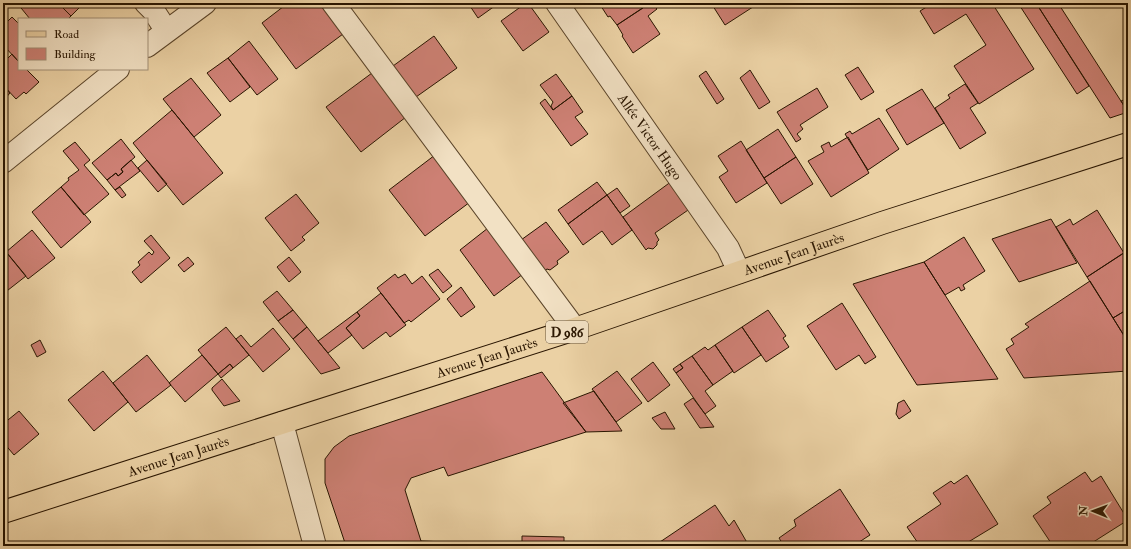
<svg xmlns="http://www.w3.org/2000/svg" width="1131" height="549" font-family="'IM FELL Double Pica',serif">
	<rect width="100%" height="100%" fill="#ebd1a4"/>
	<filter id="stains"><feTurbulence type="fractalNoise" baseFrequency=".005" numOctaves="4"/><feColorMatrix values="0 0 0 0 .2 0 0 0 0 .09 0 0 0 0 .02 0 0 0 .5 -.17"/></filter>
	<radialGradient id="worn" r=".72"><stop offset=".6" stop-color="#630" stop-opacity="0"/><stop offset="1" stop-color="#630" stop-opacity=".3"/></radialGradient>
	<path fill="#cd8074" stroke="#291500" d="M17,3H58L71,16L68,19H30Z
		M58,3H84L71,16Z
		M288,3H319L343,34L296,69L262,23Z
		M474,3H499L478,18L470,6Z
		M526,3H528L549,32L523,51L501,21Z
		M599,3H639L643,8L617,25L610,16L608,17Z
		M650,3H652L657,9L648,16L660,34L633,53L622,36L623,35L617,25Z
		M711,3H755L756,5L725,25Z
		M933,3H992L1034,69L979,104L954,66L986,45L966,14L934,34L920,11Z
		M1018,3H1036L1089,86L1077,94Z
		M1036,3H1058L1128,112L1110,118Z
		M12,17L19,24V62L3,45V26Z
		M434,36L457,68L416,97L393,66Z
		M249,41L278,79L257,95L228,58Z
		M12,54L19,62V69H26L39,82L26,94L24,92L16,99L3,85V63Z
		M228,58L250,87L230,102L207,73Z
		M858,67L874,92L861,100L845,75Z
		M750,70L770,102L759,109L740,78Z
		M706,71L724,99L717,104L699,76Z
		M372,73L406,117L361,152L326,107Z
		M556,74L572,96L553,110L551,106L553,102L540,85Z
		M191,78L221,115L194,137L163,99Z
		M965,84L978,103L970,108L986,133L960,149L935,108L950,98L948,95Z
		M3,85L10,93L3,101Z
		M817,88L828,107L800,125L803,129L797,134L801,139L796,142L777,112Z
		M922,89L944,123L907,145L886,110Z
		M572,96L583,112L575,117L588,134L571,146L540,103L545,99L553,110Z
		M1128,98V112L1121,101Z
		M172,110L223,173L183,205L133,143Z
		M879,118L899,149L868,170L845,134L850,131L852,134Z
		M778,129L796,157L764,178L746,150Z
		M848,137L869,173L831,197L808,161L824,152L821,146L829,142L831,147Z
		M121,139L135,157L121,169L123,172L118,176L116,173L107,180L92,163Z
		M741,141L767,183L736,203L719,177L728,171L718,156Z
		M75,142L90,160L84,165L109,194L84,215L61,187L69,180L68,178L79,170L63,151Z
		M435,155L470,202L425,236L389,190Z
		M796,157L813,184L781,204L764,178Z
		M131,160L140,171L115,190L107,180L116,173L118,176L123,172L121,169Z
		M147,160L167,184L158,192L138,168Z
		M672,181L691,208L655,233L659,240L657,242V245L653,249L648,248L646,250L623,217Z
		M597,182L607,195L568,224L558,210Z
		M61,187L91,222L61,248L32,212Z
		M120,187L126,195L122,198L115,190Z
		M617,188L630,206L620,213L607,195Z
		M296,194L319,223L302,237L305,240L291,251L265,218Z
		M607,195L632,230L612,245L602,231L583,245L568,224Z
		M1097,210L1124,253L1087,277L1056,227L1070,219L1073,225Z
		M1051,219L1077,263L1019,282L992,239Z
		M546,222L569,252L557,261L558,264L550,270L547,269L544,271L521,240Z
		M488,228L523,274L494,296L460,250Z
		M32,230L55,258L28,279L6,252Z
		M151,235L170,258L141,283L132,272L140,265L138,262L149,252L152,255L154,252L144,241Z
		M964,237L985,271L963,285L965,289L961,291L959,287L945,295L924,262Z
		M3,248L26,276L3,294Z
		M1128,250V309L1113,318L1087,277Z
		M188,257L194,264L184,272L178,265Z
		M289,257L301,272L289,282L277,267Z
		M924,262L945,295L998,379L917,385L853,284Z
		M438,269L452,286L443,293L429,275Z
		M395,274L398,278L405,274L412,284L422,276L440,299L411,322L409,320L404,323L377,288Z
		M1090,281L1128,342V371L1024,378L1006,349L1014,344L1011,339L1029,327L1025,324Z
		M461,287L475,307L461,317L447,299Z
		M277,291L293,310L278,321L263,302Z
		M381,293L406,325L390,337L386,332L363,349L346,328L360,316L357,312Z
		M842,303L876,357L865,364L859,355L836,370L807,326Z
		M1128,309V342L1113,318Z
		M293,310L307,327L293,339L278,321Z
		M768,310L786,336L783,338L789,347L766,362L742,327Z
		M357,312L360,316L346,328L352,335L328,353L318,341Z
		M226,327L249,355L233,368L230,364L218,374L198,350Z
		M307,327L318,341L340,368L321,374L293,339Z
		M742,327L761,355L734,373L715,345Z
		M273,328L290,349L263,372L236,339L241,335L251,347Z
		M40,340L46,352L37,357L31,345Z
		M715,345L733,371L713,385L692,356L705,347L708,350Z
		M147,355L171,385L136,412L113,383Z
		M202,355L218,374L185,402L169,383Z
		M692,356L713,385L705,391L716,406L705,414L676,373L683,368L680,364Z
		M653,362L670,385L648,402L631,379Z
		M230,364L233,368L221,378L218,374Z
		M680,364L683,368L676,373L673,369Z
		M103,371L128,402L94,431L68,400Z
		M617,371L642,403L616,422L592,389Z
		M542,372L586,432L448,476L444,467L411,478L405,490L421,541L522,545V536L564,537V546H589H346L325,483V459L334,447L349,436Z
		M222,379L240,401L224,406L212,390V388Z
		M594,391L616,422L622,431L586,432L563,403Z
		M693,398L705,414L714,427L700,428L684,404Z
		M904,400L911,411L899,419L896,414L898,403Z
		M19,411L39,434L14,455L3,442V424Z
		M665,412L675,429H661L652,418Z
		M1085,472L1092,482L1101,476L1128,520L1087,546H1053L1033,516L1051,503L1047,497Z
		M967,475L998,524L965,544L967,546H920L907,527L941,504L933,493L951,481L954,484Z
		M840,489L870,535L853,546H784L779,538L796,526L794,520Z
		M715,505L729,526L734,520L749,546H654Z"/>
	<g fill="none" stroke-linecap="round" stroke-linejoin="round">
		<defs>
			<g id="minor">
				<path d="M146,3L153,10L166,30"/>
				<path d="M333,3L575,329"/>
				<path id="s1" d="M557,3L728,248L739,272"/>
				<path d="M147,46L205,3"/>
				<path d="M3,162L118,69"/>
				<path d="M282,423L315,546"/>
			</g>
			<g id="major">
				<path id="s2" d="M3,512L575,329L882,223L1128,144"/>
			</g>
		</defs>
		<use href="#minor" stroke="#5a4429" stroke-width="24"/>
		<use href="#major" stroke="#291500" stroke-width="24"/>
		<use href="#minor" stroke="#f2e1c4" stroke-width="22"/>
		<use href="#major" stroke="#ebd1a4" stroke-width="22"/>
	</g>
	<g text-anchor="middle" stroke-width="3" stroke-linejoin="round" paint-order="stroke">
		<rect fill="#f2e1c4" stroke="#65523b" stroke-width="1" x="546" y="321" width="42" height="22" rx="3"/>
		<g font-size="13" font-weight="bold" fill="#291500">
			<text x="567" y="337">D 986</text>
		</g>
		<g font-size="14" fill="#291500" stroke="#f2e1c4">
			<text dy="5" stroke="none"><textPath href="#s1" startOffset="163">Allée Victor Hugo</textPath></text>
			<text dy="5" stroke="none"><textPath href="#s2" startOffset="832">Avenue Jean Jaurès</textPath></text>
			<text dy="5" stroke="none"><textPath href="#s2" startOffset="508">Avenue Jean Jaurès</textPath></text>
			<text dy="5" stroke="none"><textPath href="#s2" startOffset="184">Avenue Jean Jaurès</textPath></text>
		</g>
	</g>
	<rect width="1131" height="549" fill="none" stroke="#ebd1a4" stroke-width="16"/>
	<rect x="4" y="4" width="1123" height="541" fill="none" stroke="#291500" stroke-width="2"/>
	<rect x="8" y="8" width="1115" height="533" fill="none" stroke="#291500"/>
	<rect x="18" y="18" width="130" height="52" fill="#f2e1c4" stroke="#a28f76"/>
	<rect x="26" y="31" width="20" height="6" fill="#ebd1a4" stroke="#a28f76"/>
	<text x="54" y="38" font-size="12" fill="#291500">Road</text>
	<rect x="26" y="48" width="20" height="12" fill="#cd8074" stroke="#a28f76"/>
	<text x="54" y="58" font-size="12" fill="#291500">Building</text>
	<g transform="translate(1093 511) rotate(271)" stroke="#f2e1c4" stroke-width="3" paint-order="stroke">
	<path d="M0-3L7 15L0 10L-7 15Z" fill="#291500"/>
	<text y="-6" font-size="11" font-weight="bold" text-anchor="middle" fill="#291500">N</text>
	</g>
	<rect width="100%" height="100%" filter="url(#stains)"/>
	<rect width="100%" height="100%" fill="url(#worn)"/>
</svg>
